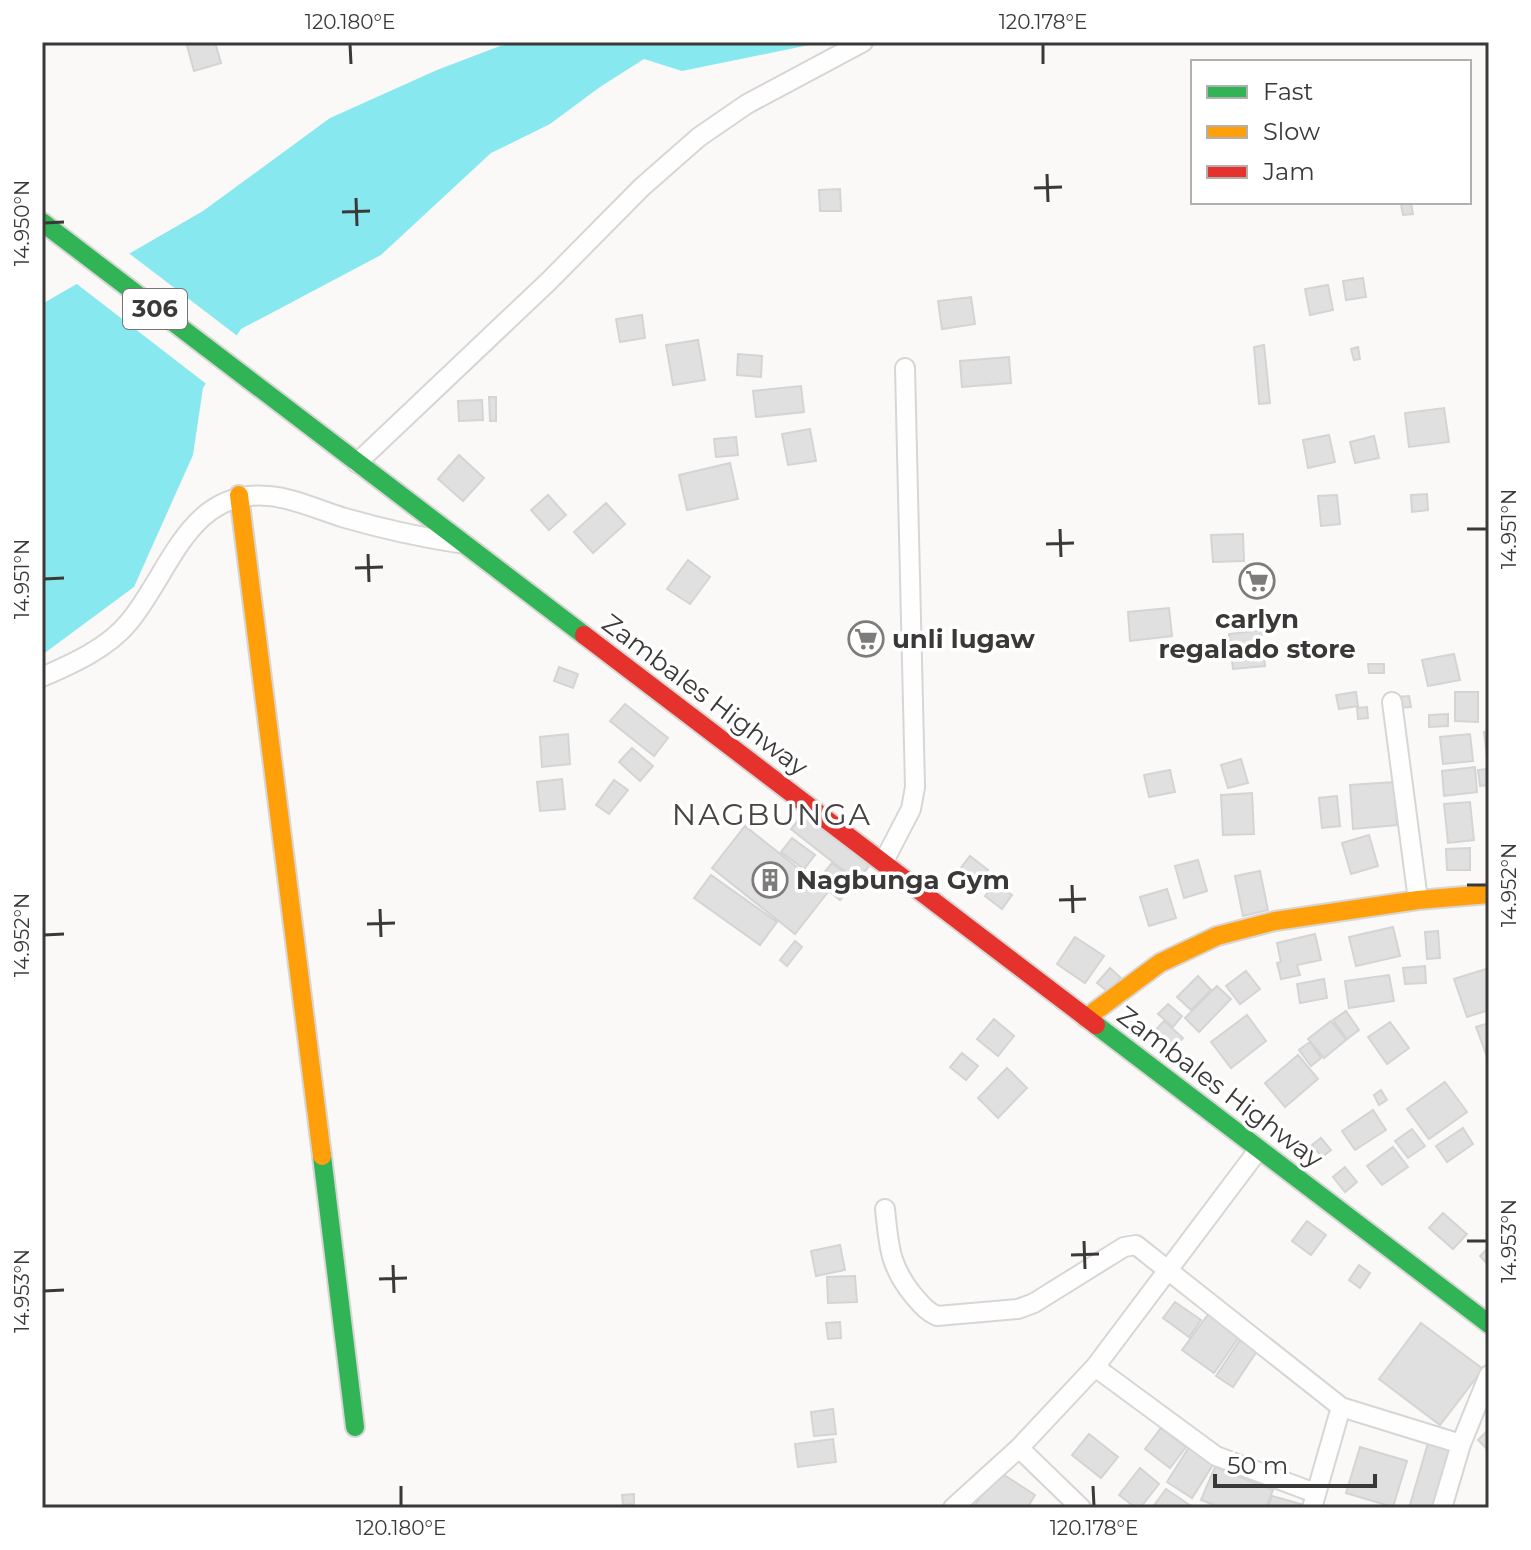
<svg xmlns="http://www.w3.org/2000/svg" width="1531" height="1550" font-family="Montserrat,sans-serif">
	<rect width="100%" height="100%" fill="#fbf9f7"/>
	<path fill="#87e9ef" d="M521,42H824L682,71L644,59L600,87L550,124L491,153L381,255L241,329L203,388L193,455L134,587L42,655V304L203,211L330,118L437,70L500,46Z"/>
	<path fill="#fbf9f7" d="M126,251L240,338L209,386L73,281Z"/>
	<path fill="#e1e0e0" stroke="#d5d4d4" stroke-width="2" d="M186,42H215L221,63L194,71Z
		M840,189L841,211H820L819,190Z
		M1411,203L1413,214L1403,215L1401,204Z
		M1363,278L1366,297L1346,300L1343,281Z
		M1328,285L1333,310L1310,315L1305,289Z
		M971,297L975,324L942,329L938,301Z
		M642,315L645,338L620,342L616,319Z
		M698,340L705,380L673,385L666,345Z
		M1264,345L1270,403L1259,404L1254,347Z
		M1358,347L1360,359L1354,360L1351,349Z
		M738,354L762,356L761,377L737,375Z
		M1009,357L1011,383L962,387L960,361Z
		M801,386L804,412L756,417L753,391Z
		M489,397H496V421H490Z
		M482,400L483,420L459,421L458,401Z
		M1444,408L1449,442L1409,447L1405,413Z
		M810,429L816,461L788,465L782,434Z
		M1329,435L1335,462L1308,468L1303,440Z
		M1374,436L1379,458L1355,463L1350,442Z
		M736,437L738,455L716,457L714,439Z
		M459,455L484,478L463,501L438,479Z
		M730,463L738,499L687,510L679,475Z
		M1427,494L1428,510L1412,512L1411,495Z
		M548,495L566,515L549,530L531,510Z
		M1337,495L1340,524L1321,526L1318,496Z
		M606,503L625,524L593,553L574,532Z
		M1243,534L1244,561L1213,562L1211,535Z
		M688,560L710,577L690,604L667,589Z
		M1169,608L1172,636L1130,641L1128,612Z
		M1261,630L1265,666L1233,669L1229,634Z
		M1454,654L1460,680L1428,686L1422,660Z
		M1368,664H1384V673H1369Z
		M559,667L578,674L573,688L554,681Z
		M1356,692L1358,706L1339,709L1336,695Z
		M1455,692H1478V722L1455,721Z
		M1409,696L1411,707L1398,708L1397,697Z
		M625,704L668,738L654,756L610,721Z
		M1367,707L1368,718L1358,719L1357,708Z
		M1448,714V726L1429,727V715Z
		M1489,731V757H1487L1484,732Z
		M568,734L570,764L542,767L540,737Z
		M1470,734L1473,761L1443,764L1440,737Z
		M632,748L653,766L640,781L619,762Z
		M1241,759L1248,783L1228,788L1221,765Z
		M1475,767L1477,792L1444,796L1442,771Z
		M1486,769L1489,785L1480,786L1478,770Z
		M1170,770L1175,792L1149,797L1144,775Z
		M562,779L565,809L540,811L537,782Z
		M614,780L628,790L609,814L596,805Z
		M1394,782L1397,825L1353,829L1350,785Z
		M1252,793L1254,834L1223,835L1221,795Z
		M1337,796L1340,826L1322,828L1319,798Z
		M1470,802L1474,840L1448,843L1444,804Z
		M804,813L870,865L857,881L791,829Z
		M745,826L828,892L795,934L712,868Z
		M1369,835L1378,866L1351,874L1342,843Z
		M792,838L815,855L804,869L781,852Z
		M1470,848V870H1447L1446,849Z
		M970,856L988,870L974,888L956,874Z
		M1198,860L1207,891L1184,898L1175,866Z
		M832,863L855,882L840,900L817,881Z
		M1260,871L1268,910L1243,916L1235,876Z
		M711,875L777,922L760,945L694,898Z
		M995,883L1012,895L1002,909L985,896Z
		M1167,889L1176,918L1149,926L1140,897Z
		M1393,927L1400,956L1356,966L1349,937Z
		M1438,931L1440,958L1427,959L1425,932Z
		M1315,934L1321,960L1297,965L1300,975L1281,979L1277,963L1281,962L1277,943Z
		M1075,937L1104,956L1085,983L1057,964Z
		M795,941L802,947L787,966L780,960Z
		M1425,966L1426,983L1405,984L1403,968Z
		M1110,968L1121,978L1108,992L1097,983Z
		M1489,968V1010L1467,1017L1454,979Z
		M1246,971L1260,989L1240,1004L1226,986Z
		M1389,975L1394,1001L1349,1008L1345,981Z
		M1198,976L1211,990L1191,1010L1177,997Z
		M1324,979L1327,998L1300,1003L1297,984Z
		M1217,986L1231,999L1199,1032L1185,1018Z
		M1168,1004L1182,1016L1173,1027L1158,1014Z
		M1346,1011L1359,1030L1347,1039L1333,1020Z
		M1247,1015L1266,1041L1231,1068L1211,1042Z
		M994,1019L1014,1036L998,1056L977,1039Z
		M1164,1021L1183,1038L1173,1050L1153,1033Z
		M1331,1021L1346,1040L1324,1058L1308,1039Z
		M1390,1022L1409,1048L1387,1064L1368,1037Z
		M1489,1023V1062L1476,1027Z
		M1310,1042L1321,1058L1311,1066L1299,1050Z
		M962,1053L978,1066L966,1080L950,1067Z
		M1298,1055L1318,1079L1285,1107L1265,1083Z
		M1007,1068L1027,1088L998,1118L978,1098Z
		M1445,1082L1467,1112L1429,1139L1407,1109Z
		M1381,1090L1387,1100L1379,1105L1374,1095Z
		M1373,1110L1386,1130L1355,1150L1342,1131Z
		M1463,1128L1473,1144L1447,1162L1436,1146Z
		M1412,1129L1425,1146L1408,1158L1395,1141Z
		M1321,1138L1331,1150L1322,1157L1312,1145Z
		M1393,1147L1408,1167L1382,1185L1367,1166Z
		M1345,1167L1357,1182L1345,1192L1333,1177Z
		M1443,1213L1467,1234L1453,1249L1429,1228Z
		M1307,1221L1326,1235L1311,1255L1292,1241Z
		M840,1245L845,1270L816,1276L811,1251Z
		M1489,1247V1266L1480,1256Z
		M1359,1265L1370,1273L1360,1288L1349,1280Z
		M855,1276L857,1302L828,1303L827,1277Z
		M1175,1302L1201,1320L1189,1337L1163,1318Z
		M1210,1312L1241,1334L1214,1373L1182,1350Z
		M840,1322L841,1338L828,1339L826,1323Z
		M1421,1323L1483,1369L1440,1425L1379,1379Z
		M1240,1340L1257,1351L1233,1387L1216,1376Z
		M833,1409L836,1434L814,1436L811,1412Z
		M1161,1428L1186,1447L1170,1468L1145,1449Z
		M1489,1429V1451L1478,1440Z
		M1089,1434L1118,1457L1101,1478L1072,1455Z
		M833,1439L836,1462L798,1467L795,1444Z
		M1428,1443L1452,1450L1435,1508H1409Z
		M1189,1447L1214,1463L1192,1498L1167,1482Z
		M1360,1447L1407,1461L1393,1507L1346,1493Z
		M1215,1467L1273,1490L1266,1508H1221L1201,1500Z
		M1140,1468L1159,1484L1140,1508H1136L1119,1495Z
		M998,1471L1035,1495L1027,1508H980L975,1505Z
		M1166,1489L1194,1508H1152Z
		M634,1494V1504L623,1505L622,1495Z
		M1272,1496L1304,1505L1303,1508H1268Z"/>
	<g fill="none" stroke-linecap="round" stroke-linejoin="round">
		<defs>
			<path id="street" d="M357,463L549,281L642,187L699,137L747,104L863,42
				M42,677C72,664 108,648 129,622C171,571 189,488 269,496C294,498 321,511 345,518C383,529 419,537 458,543
				M1392,702L1418,900
				M883,863L911,809L915,787L905,368
				M885,1209C889,1246 889,1265 913,1295C921,1304 926,1311 937,1316L1018,1309L1034,1303L1124,1247L1136,1245L1341,1407L1461,1444
				M1095,1367L1216,1456L1315,1493
				M1019,1448L1081,1508
				M953,1508L1019,1448L1095,1367L1259,1149
				M1312,1508L1341,1407
				M1442,1508L1461,1444L1489,1375"/>
			<path id="fast" d="M42,222L584,635
				M1096,1025L1489,1324
				M322,1156L355,1427"/>
			<path id="slow" d="M239,495L322,1156
				M1086,1018L1160,963L1217,936L1275,921L1418,900L1489,894"/>
			<path id="jam" d="M584,635L1096,1025"/>
		</defs>
		<use href="#street" stroke="#d8d6d5" stroke-width="22"/>
		<use href="#fast" stroke="#d8d6d5" stroke-width="22"/>
		<use href="#slow" stroke="#d8d6d5" stroke-width="22"/>
		<use href="#jam" stroke="#d8d6d5" stroke-width="22"/>
		<use href="#street" stroke="#fefefe" stroke-width="18"/>
		<use href="#fast" stroke="#30b455" stroke-width="18"/>
		<use href="#slow" stroke="#ff9f0a" stroke-width="18"/>
		<use href="#jam" stroke="#e5322d" stroke-width="18"/>
	</g>
	<path fill="none" stroke="#3b3938" stroke-width="3" d="M350,44L351,64M1043,44V64M1047,174L1048,202M1034,188L1062,187M356,198L357,226M342,212L370,211M44,223L64,222M1060,529L1061,557M1467,529H1487M1046,544L1074,543M368,554L369,582M355,568L383,567M44,579L64,578M1072,885L1073,913M1467,885H1487M1059,900L1086,899M380,909L381,937M367,924L395,923M44,935L64,934M1084,1241L1085,1269M1467,1241H1487M1071,1255L1099,1254M393,1265L394,1293M379,1279L407,1278M44,1291L64,1290M401,1486V1506M1093,1486L1094,1506"/>
	<defs>
		<symbol id="supermarket-ring" viewBox="-11 -11 22 22"><circle r="9.5" fill="#fff" stroke="#7e7c7b" stroke-width="1.5"/><path d="M-6-5.5h2.5l.6 2H6L4.5 2H-2.5L-4.4-4H-6ZM-1.5 3.2a1.3 1.3 0 1 0 .1 0ZM3 3.2a1.3 1.3 0 1 0 .1 0Z" fill="#7e7c7b"/></symbol>
		<symbol id="building-ring" viewBox="-11 -11 22 22"><circle r="9.5" fill="#fff" stroke="#7e7c7b" stroke-width="1.5"/><path d="M-4-6H4V6H1V3H-1V6H-4ZM-2.5-4.3h1.7v1.8h-1.7ZM.8-4.3h1.7v1.8H.8ZM-2.5-1h1.7V.8h-1.7ZM.8-1h1.7V.8H.8Z" fill="#7e7c7b"/></symbol>
	</defs>
	<g fill-rule="evenodd">
		<use href="#supermarket-ring" x="1237" y="561" width="40" height="40"/>
		<use href="#supermarket-ring" x="846" y="619" width="40" height="40"/>
		<use href="#building-ring" x="750" y="860" width="40" height="40"/>
	</g>
	<g text-anchor="middle" stroke-width="7" stroke-linejoin="round" paint-order="stroke">
		<rect fill="#fff" stroke="#767474" stroke-width="2" x="123" y="289" width="64" height="40" rx="6"/>
		<g font-size="24" font-weight="bold" fill="#3b3938">
			<text x="155" y="317">306</text>
		</g>
		<g font-size="26" font-weight="bold" fill="#3b3938" stroke="#fff" text-anchor="start">
			<text x="1257" y="628" text-anchor="middle">carlyn<tspan x="1257" dy="30">regalado store</tspan></text>
			<text x="892" y="648">unli lugaw</text>
			<text x="796" y="889">Nagbunga Gym</text>
		</g>
		<g font-size="26" fill="#3b3938" stroke="#fff">
			<text transform="translate(705 695) rotate(37)" y="9">Zambales Highway</text>
			<text transform="translate(1220 1087) rotate(37)" y="9">Zambales Highway</text>
		</g>
		<g font-size="30" letter-spacing="2" fill="#464341" stroke="#fff">
			<text x="772" y="825">NAGBUNGA</text>
		</g>
	</g>
	<rect width="1531" height="1550" fill="none" stroke="#ffffff" stroke-width="88"/>
	<rect x="1191" y="60" width="280" height="144" fill="#ffffff" stroke="#b1b0af" stroke-width="2"/>
	<rect x="1207" y="86" width="40" height="12" fill="#30b455" stroke="#b1b0af" stroke-width="2"/>
	<text x="1263" y="100" font-size="24" fill="#3b3938">Fast</text>
	<rect x="1207" y="126" width="40" height="12" fill="#ff9f0a" stroke="#b1b0af" stroke-width="2"/>
	<text x="1263" y="140" font-size="24" fill="#3b3938">Slow</text>
	<rect x="1207" y="166" width="40" height="12" fill="#e5322d" stroke="#b1b0af" stroke-width="2"/>
	<text x="1263" y="180" font-size="24" fill="#3b3938">Jam</text>
	<path d="M1215 1474v12h160v-12" fill="none" stroke="#3b3938" stroke-width="4"/>
	<text x="1227" y="1474" font-size="24" fill="#3b3938" stroke="#ffffff" stroke-width="6" paint-order="stroke">50 m</text>
	<rect x="44" y="44" width="1443" height="1462" fill="none" stroke="#3b3938" stroke-width="3"/>
	<g font-size="20" text-anchor="middle" fill="#3b3938">
		<text x="350" y="29">120.180°E</text>
		<text x="1043" y="29">120.178°E</text>
		<text transform="translate(22 223) rotate(-90)" y="7">14.950°N</text>
		<text transform="translate(1509 529) rotate(-90)" y="7">14.951°N</text>
		<text transform="translate(22 579) rotate(-90)" y="7">14.951°N</text>
		<text transform="translate(1509 885) rotate(-90)" y="7">14.952°N</text>
		<text transform="translate(22 935) rotate(-90)" y="7">14.952°N</text>
		<text transform="translate(1509 1241) rotate(-90)" y="7">14.953°N</text>
		<text transform="translate(22 1291) rotate(-90)" y="7">14.953°N</text>
		<text x="401" y="1535">120.180°E</text>
		<text x="1094" y="1535">120.178°E</text>
	</g>
</svg>
